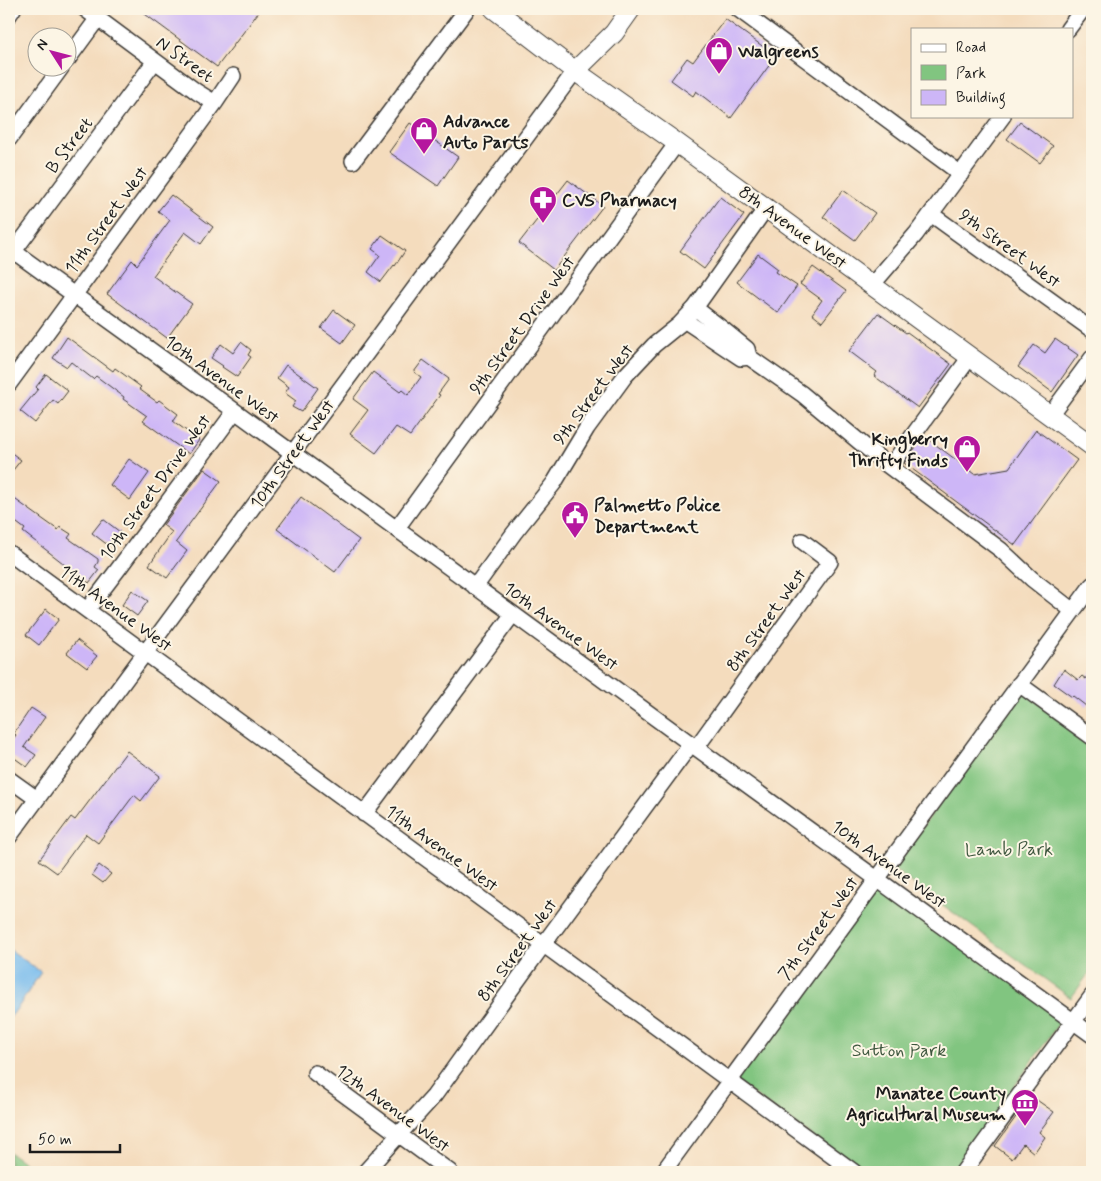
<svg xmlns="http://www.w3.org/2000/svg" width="1101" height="1181" font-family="Mynerve,sans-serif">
	<rect width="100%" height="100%" fill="#fcf5e5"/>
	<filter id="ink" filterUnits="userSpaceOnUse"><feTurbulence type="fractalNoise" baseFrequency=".02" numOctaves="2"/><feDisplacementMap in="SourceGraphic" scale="10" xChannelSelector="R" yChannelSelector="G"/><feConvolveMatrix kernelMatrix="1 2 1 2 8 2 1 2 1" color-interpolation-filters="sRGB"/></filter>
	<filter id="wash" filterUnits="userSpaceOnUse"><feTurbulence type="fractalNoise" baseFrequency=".0096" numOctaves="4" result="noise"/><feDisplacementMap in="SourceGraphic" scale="20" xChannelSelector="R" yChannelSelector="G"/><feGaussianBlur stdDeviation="1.12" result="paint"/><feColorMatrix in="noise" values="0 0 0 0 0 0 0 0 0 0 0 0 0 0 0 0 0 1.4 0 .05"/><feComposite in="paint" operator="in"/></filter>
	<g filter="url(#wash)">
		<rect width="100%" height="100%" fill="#f4dcbd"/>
		<path fill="#81c580" stroke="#4e704e" d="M1020,689L1092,743V877L1089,881L1092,883V969L1071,998L893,869Z
			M878,884L1062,1019L954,1172H862L735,1081Z
			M9,1152L37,1172H9Z"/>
		<path fill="#78bcee" stroke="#4a6c85" d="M9,949L41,972L19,1006L9,1019Z"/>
		<g id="blocks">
			<path fill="#cdb6f7" d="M138,9H261L217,67Z
				M725,19L776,56L731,118L696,91L693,96L671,80L687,58L693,62Z
				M1020,122L1053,146L1040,163L1007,139Z
				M410,123L458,157L438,186L389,152Z
				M568,180L603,206L554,270L519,243Z
				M843,190L875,213L855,240L823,217Z
				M171,195L213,227L201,244L185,232L153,276L192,304L167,338L107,294L132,260L137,265L170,220L158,211Z
				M720,197L744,215L704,269L680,251Z
				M382,235L405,251L395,266L394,265L381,282L368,272L380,255L372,249Z
				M758,254L778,269L776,272L797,286L778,313L737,282Z
				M813,267L846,291L822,322L812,314L822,300L800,284Z
				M334,310L355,325L342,343L321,328Z
				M878,313L906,333L907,332L951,364L918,408L874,376L877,372L849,351Z
				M67,337L113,371L115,368L141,387L139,389L157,402L159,400L178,414L173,421L199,440L189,454L143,421L147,416L123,399L124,397L96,376L93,379L71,362L67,367L53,358Z
				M1055,339L1078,355L1052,392L1018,367L1034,345L1045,353Z
				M241,342L251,350L248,355L251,357L237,377L222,367L223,366L211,358L221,344L233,353Z
				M423,360L449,379L438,394L440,395L410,436L396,427L376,453L350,434L368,410L353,399L373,372L400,392L402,390L408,395L421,377L414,372Z
				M286,365L318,388L301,412L292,407L296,401L285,393L289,387L277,378Z
				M46,374L68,391L58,404L53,400L35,423L20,411L38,389L36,387Z
				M1036,430L1077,460L1015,545L904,463L924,436L975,474L1009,468Z
				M9,451L21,460L9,475Z
				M129,459L149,473L130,500L110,485Z
				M204,469L221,481L176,542L187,551L167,578L149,565L172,532L163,525Z
				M9,495L58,530L60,527L71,534L68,538L98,559V562L95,567L99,570L89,583L63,564V563L23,532L25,529L9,517Z
				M301,497L359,540L335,572L277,529Z
				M103,519L120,532L109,546L92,533Z
				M132,590L148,601L137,616L122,605Z
				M46,609L59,619L39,645L26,635Z
				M77,640L97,656L87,668L67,653Z
				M1064,669L1078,680L1082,676L1086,679L1092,671V697L1086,706L1073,696L1072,697L1054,684L1061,673H1062Z
				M31,708L45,717L24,747L36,755L27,767L9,754V744L16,735L14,733Z
				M127,751L160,776L141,801L134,795L98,843L86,834L57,873L39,860L71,817L75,820Z
				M99,865L111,874L103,883L92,875Z
				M1031,1096L1054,1112L1039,1132L1045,1137L1034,1153L1023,1144L1012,1159L995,1146Z"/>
		</g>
	</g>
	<g filter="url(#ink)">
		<use href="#blocks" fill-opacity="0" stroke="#3c3934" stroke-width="1"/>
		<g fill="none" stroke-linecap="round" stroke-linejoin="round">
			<defs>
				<path id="minor" d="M85,9L197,92L215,103
					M738,9L961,174
					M9,15L13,9
					M1068,29L1083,9
					M68,59L98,18
					M9,139L61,68
					M353,161L467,9
					M931,214L1092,330
					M9,248L235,411L691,744L1092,1035
					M14,251L155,61
					M872,285L916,234L1003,116
					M695,308L725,331L747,349L749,357L802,394L886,464L1001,550L1032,579L1073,611
					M684,320L741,358L749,357
					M9,384L215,103L233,76
					M1050,415L1092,358
					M890,467L970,357
					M397,528L677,143
					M9,553L854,1172
					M475,587L514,533L554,483L587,428L625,376L654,345L680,324L695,308L766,208
					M87,610L119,568L235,411
					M1019,684L1092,737
					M696,748L830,562L802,541
					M9,779L37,799
					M364,814L513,614
					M9,837L575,71
					M315,1073L450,1172
					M365,1172L434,1096L543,945L691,744
					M663,1172L1092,585
					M963,1172L1092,996"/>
				<path id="major" d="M494,9L575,71L677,143L1092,446
					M575,71L614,33L631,9"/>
			</defs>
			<use href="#minor" stroke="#3c3934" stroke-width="18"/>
			<use href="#major" stroke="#3c3934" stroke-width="21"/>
			<use href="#minor" stroke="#fff" stroke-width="15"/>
			<use href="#major" stroke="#fff" stroke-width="19"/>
		</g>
	</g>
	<defs>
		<symbol id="shop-pin" viewBox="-11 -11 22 30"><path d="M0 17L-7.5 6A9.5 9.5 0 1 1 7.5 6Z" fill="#b5179e" stroke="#fcf5e5"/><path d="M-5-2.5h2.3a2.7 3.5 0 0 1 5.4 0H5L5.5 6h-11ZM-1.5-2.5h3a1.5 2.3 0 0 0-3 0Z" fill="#fff"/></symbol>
		<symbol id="pharmacy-pin" viewBox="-11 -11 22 30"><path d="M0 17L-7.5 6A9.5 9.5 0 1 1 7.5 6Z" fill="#b5179e" stroke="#fcf5e5"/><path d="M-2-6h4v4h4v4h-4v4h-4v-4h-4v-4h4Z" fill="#fff"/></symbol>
		<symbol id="civic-pin" viewBox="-11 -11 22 30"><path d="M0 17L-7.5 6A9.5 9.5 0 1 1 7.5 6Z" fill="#b5179e" stroke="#fcf5e5"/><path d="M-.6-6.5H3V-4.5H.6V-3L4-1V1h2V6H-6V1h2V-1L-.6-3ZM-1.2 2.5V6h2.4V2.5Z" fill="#fff"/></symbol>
		<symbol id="museum-pin" viewBox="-11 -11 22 30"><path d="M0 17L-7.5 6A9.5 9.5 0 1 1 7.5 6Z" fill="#b5179e" stroke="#fcf5e5"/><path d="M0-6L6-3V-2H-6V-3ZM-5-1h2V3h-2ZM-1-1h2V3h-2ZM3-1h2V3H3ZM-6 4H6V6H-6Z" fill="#fff"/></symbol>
	</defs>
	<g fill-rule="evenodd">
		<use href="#shop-pin" x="703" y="35" width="32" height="43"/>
		<use href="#shop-pin" x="408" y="115" width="32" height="43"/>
		<use href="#pharmacy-pin" x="527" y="184" width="32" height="43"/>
		<use href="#shop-pin" x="951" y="433" width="32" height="43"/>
		<use href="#civic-pin" x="559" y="499" width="32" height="43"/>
		<use href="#museum-pin" x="1009" y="1087" width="32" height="43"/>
	</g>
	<g text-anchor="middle" stroke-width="4" stroke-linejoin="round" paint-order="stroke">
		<g font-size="18" font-weight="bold" fill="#1c1c1c" stroke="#fcf5e5" text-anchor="start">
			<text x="738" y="57">Walgreens</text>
			<text x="443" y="127">Advance<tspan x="443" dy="21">Auto Parts</tspan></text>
			<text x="562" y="206">CVS Pharmacy</text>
			<text x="948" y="445" text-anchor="end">Kingberry<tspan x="948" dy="21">Thrifty Finds</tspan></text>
			<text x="594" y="511">Palmetto Police<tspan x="594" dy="21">Department</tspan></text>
			<text x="1006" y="1099" text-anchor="end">Manatee County<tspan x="1006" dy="21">Agricultural Museum</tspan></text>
		</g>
		<g font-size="18" fill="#1c1c1c" stroke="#fcf5e5">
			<text transform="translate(185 59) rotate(36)" y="6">N Street</text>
			<text transform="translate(69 145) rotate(-53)" y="6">B Street</text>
			<text transform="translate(106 220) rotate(-54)" y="6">11th Street West</text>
			<text transform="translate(793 227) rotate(36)" y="6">8th Avenue West</text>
			<text transform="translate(1010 248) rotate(36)" y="6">9th Street West</text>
			<text transform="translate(522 325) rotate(-54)" y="6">9th Street Drive West</text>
			<text transform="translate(222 379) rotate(36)" y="6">10th Avenue West</text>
			<text transform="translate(593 394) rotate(-53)" y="6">9th Street West</text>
			<text transform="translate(292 454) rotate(-54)" y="6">10th Street West</text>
			<text transform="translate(155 487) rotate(-54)" y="6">10th Street Drive West</text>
			<text transform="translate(116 608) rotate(36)" y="6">11th Avenue West</text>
			<text transform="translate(766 620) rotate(-54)" y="6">8th Street West</text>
			<text transform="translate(561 626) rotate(36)" y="6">10th Avenue West</text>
			<text transform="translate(442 848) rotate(36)" y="6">11th Avenue West</text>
			<text transform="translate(889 864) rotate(36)" y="6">10th Avenue West</text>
			<text transform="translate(818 928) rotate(-54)" y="6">7th Street West</text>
			<text transform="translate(517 950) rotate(-54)" y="6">8th Street West</text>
			<text transform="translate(393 1108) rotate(36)" y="6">12th Avenue West</text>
		</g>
		<g font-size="18" fill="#3f573f" stroke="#fcf5e5">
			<text x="1009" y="855">Lamb Park</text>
			<text x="899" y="1056">Sutton Park</text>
		</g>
	</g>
	<rect width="1101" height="1181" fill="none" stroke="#fcf5e5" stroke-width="30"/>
	<rect x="911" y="28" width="162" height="90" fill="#fcf5e5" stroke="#a29e95"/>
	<rect x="921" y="44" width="25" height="8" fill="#ffffff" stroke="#a29e95"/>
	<text x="956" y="52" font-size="15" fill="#1c1c1c">Road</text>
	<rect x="921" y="65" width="25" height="15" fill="#81c580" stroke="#a29e95"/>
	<text x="956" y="78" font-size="15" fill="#1c1c1c">Park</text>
	<rect x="921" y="90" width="25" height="15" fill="#cdb6f7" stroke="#a29e95"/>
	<text x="956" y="102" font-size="15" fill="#1c1c1c">Building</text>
	<g transform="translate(52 52) rotate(306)"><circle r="24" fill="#fcf5e5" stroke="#a29e95"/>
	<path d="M0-4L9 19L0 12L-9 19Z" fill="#b5179e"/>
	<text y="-8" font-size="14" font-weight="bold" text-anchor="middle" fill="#1c1c1c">N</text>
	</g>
	<path d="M30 1144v8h90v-8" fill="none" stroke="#1c1c1c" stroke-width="2.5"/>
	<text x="38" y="1144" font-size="15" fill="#1c1c1c" stroke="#fcf5e5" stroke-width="4" paint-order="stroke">50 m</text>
</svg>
